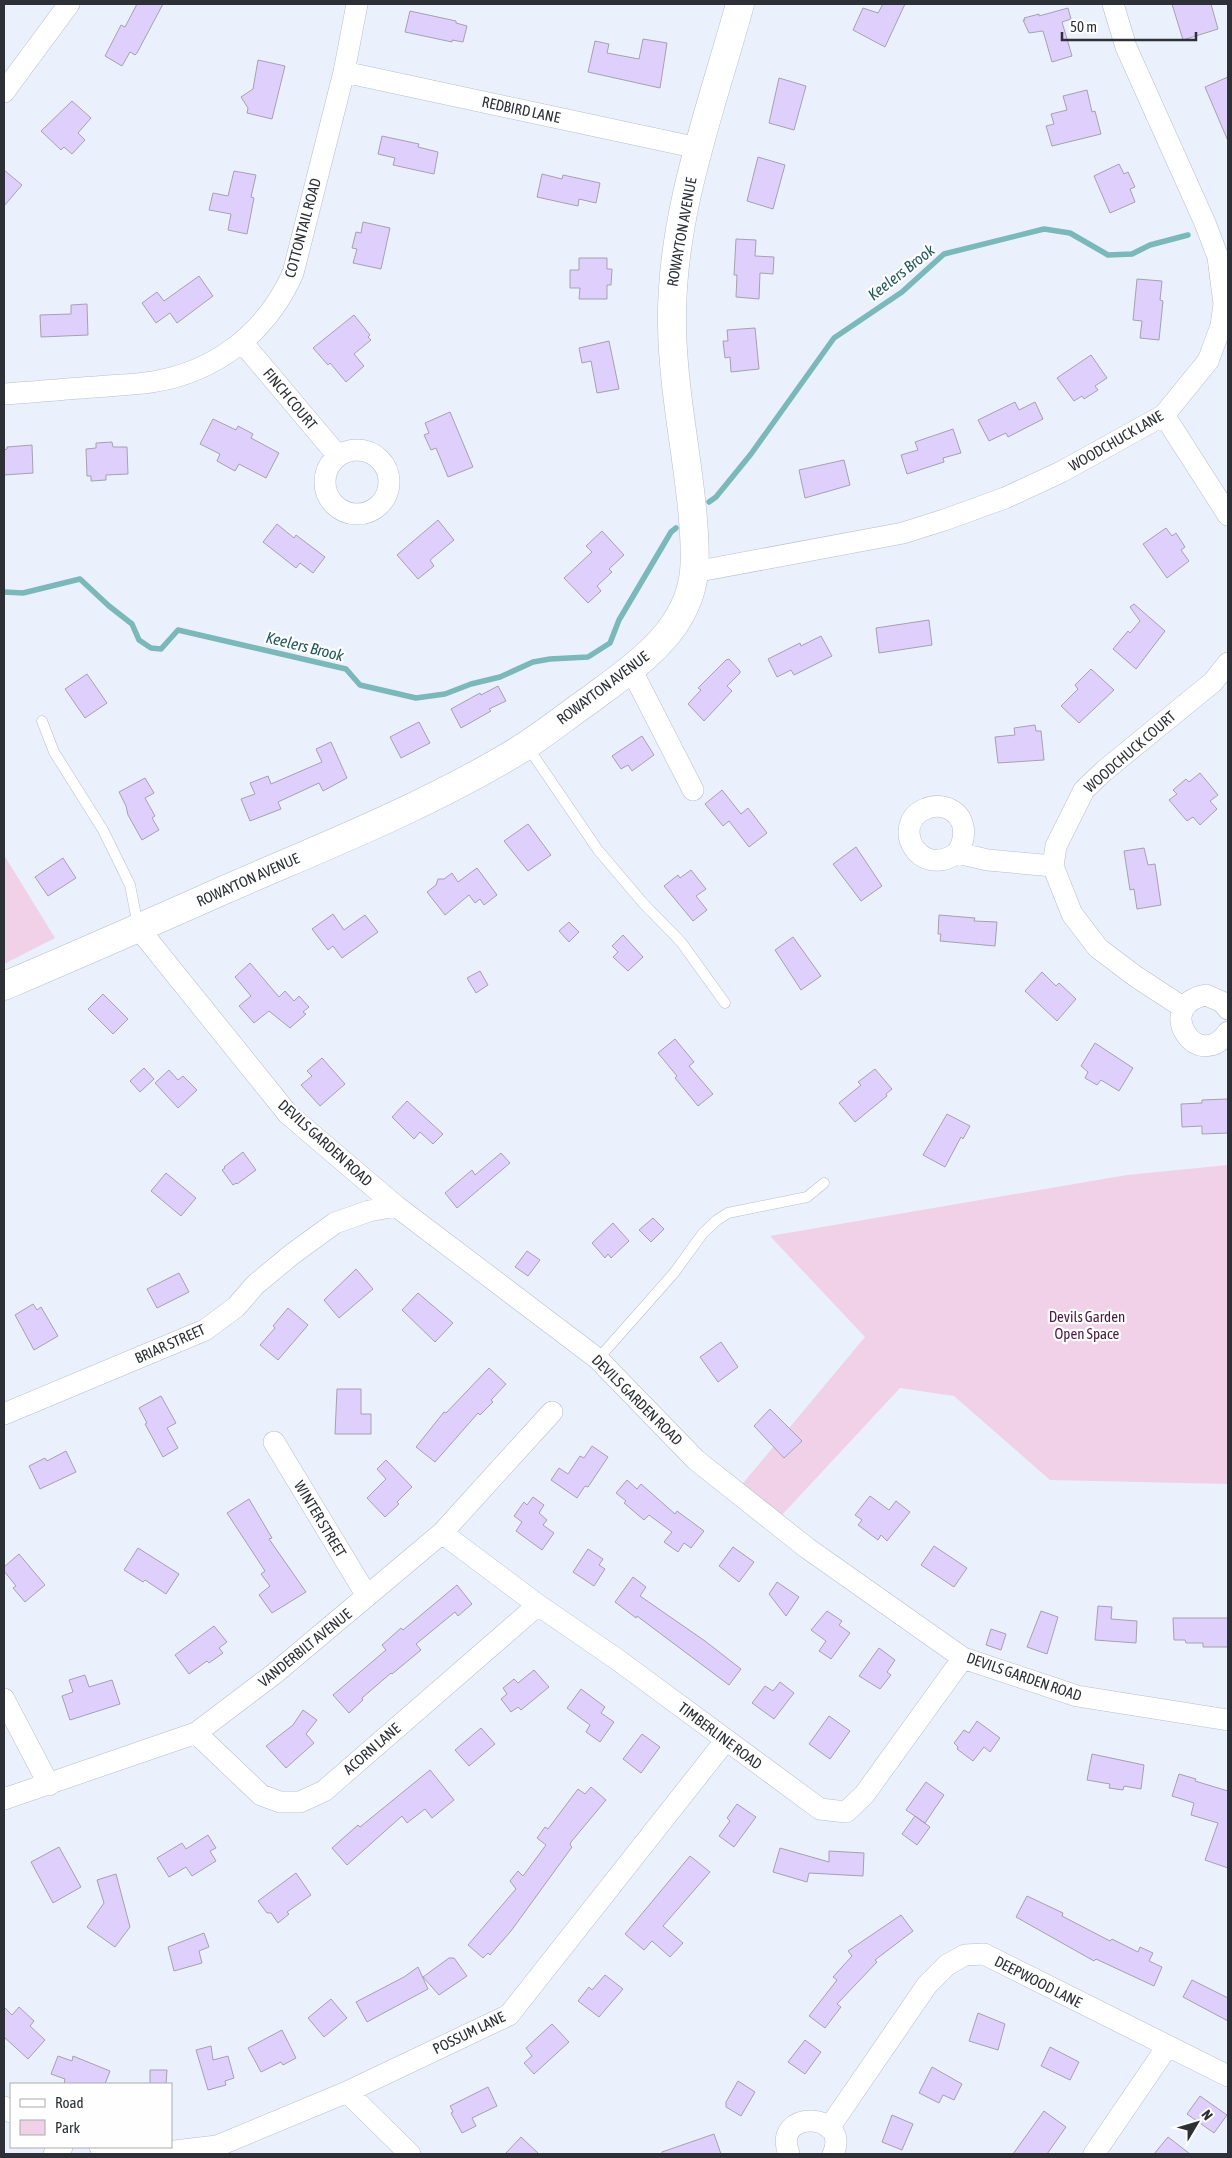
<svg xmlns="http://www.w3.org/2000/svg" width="1232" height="2158" font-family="'Asap Condensed',sans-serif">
	<rect width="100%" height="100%" fill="#ebf0fd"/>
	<path fill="#f0d1e7" d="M4,855L55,938L4,964Z
		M1228,1165V1484L1050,1480L954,1396L900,1388L781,1516L739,1488L865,1337L770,1236L1127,1175Z"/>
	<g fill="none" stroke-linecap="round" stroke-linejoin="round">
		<path stroke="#7ab8b9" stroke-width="5.5" d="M709,502L716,497L751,454L834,338L902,292L944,254L1044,229L1070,233L1108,255L1132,254L1150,245L1188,235
			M4,592L23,593L80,579L109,606L132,624L139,640L151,648L161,649L178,630L346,669L360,685L416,698L445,694L471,684L500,677L533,662L550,659L588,657L610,643L619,620L671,532L676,528"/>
	</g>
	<path fill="#dfcffc" stroke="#a6a1b0" d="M137,4H163L137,53L135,55L130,52L122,66L105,56L121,25L125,27Z
		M883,4H905L885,47L853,30L863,8L878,13Z
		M1172,4H1211L1218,29L1183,40Z
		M1068,8L1071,19L1062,22L1072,56L1052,62L1043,31L1029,33L1023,20H1025L1024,18L1039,14V16Z
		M410,11L456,21V23L467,26L463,42L452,40V42L405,32Z
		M643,39L667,43L660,88L588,72L595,41L609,44L607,53L639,59Z
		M258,60L285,66L272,119L247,113L248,108L241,97L253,89Z
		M1228,77V141L1205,87Z
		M779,78L806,86L794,130L769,123Z
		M1087,90L1092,112L1095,111L1101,134L1052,146L1046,126L1054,124L1051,114L1067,110L1063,96Z
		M72,101L91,118L78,133L85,140L72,154L64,147L61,150L41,131Z
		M382,136L419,144L418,147L438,152L434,174L393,165L395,158L378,154Z
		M758,157L785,165L773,209L747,201Z
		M1119,164L1124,174L1128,172L1135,187L1130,189L1135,202L1110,213L1094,176Z
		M4,170L22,185L4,206Z
		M234,171L256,175L251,197L254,198L247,234L228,230L231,214L209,210L213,193L228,196Z
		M542,174L562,179L563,175L600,183L596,203L579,199L578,206L537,197Z
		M363,222L390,228L381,269L353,263L357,249L352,248L356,232L361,233Z
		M736,239L756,240L755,256L774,257L773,274L760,273L759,299L736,297L737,275H734Z
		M579,258H607V269H612L611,285H607V299H579L580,288H570V270H579Z
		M199,276L213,296L177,323L170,313L156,323L142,303L157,292L164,301Z
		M1137,279L1162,281L1160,300L1163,301L1159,340L1140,338L1142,321L1133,320Z
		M87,304L88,335L41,337L40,315L71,314V305Z
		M354,315L370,335L368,337L371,340L354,354L364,366L346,382L330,363L328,365L313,348Z
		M755,328L759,369L731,372L730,357L725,358L723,341H728L727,330Z
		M609,341L619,389L597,393L591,361L582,363L579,348Z
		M1091,355L1107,378L1095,386L1098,390L1084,399L1082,396L1074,401L1057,378Z
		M1015,402L1019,410L1035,402L1043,419L1008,437L1006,433L989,441L978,420Z
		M450,412L473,467L448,477L436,448L431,450L424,435L429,433L425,423Z
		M213,419L236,430L238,426L253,434L251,438L279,453L266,478L239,464L235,471L217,461L220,454L200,444Z
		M953,429L961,453L943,458L944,462L907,474L901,455L918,450L915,442Z
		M112,442L113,447H127L128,474L106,475V480L91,481V476H87L86,449L96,448V443Z
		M32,445L33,473L4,475V450L7,449V447Z
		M844,460L850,485L805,498L799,470Z
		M438,520L454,540L430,560L434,566L418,579L397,555Z
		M277,524L294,538L296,535L325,557L313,573L300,563L296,568L263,542Z
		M1166,528L1172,536L1176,533L1185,547L1181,550L1189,561L1167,578L1143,544Z
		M602,531L624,555L609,569L612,572L597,586L601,591L588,603L564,578L592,552L586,546Z
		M1134,604L1165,631L1136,669L1113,649L1128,631L1130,633L1140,621L1130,607Z
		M929,620L932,645L879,653L876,628Z
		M821,636L832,656L794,675L791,670L777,677L768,659L800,643L801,646Z
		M729,659L740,671V673L727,686L732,691L704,721L688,704L701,690L698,688L726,660Z
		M1091,669L1114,690L1079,723L1061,706L1078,689L1075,685Z
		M87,674L107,703L85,718L65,689Z
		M498,686L506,701L489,709L491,711L461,728L451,709L480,693L481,695Z
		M419,722L430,743L401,758L390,737Z
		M1035,725L1036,731H1041L1044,760L998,763L995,737L1015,735L1014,728Z
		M642,736L654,755L632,771L628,765L621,769L612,756Z
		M331,742L347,778L323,791L319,783L278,802L281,809L250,821L241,799L255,794L250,783L268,776L271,784L322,762L316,749Z
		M1200,773L1218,795L1210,801L1217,809L1200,825L1193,817L1187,821L1169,800L1177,794L1173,790L1186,779L1189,782Z
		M145,778L154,793L145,798L155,816L152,818L159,830L142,840L128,815L126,806L119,792Z
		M722,790L741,814L748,808L767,833L749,847L729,821L723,826L705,804Z
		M528,824L551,855L528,871L504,841Z
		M856,847L882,886L861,901L833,864Z
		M1144,848L1148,865L1155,864L1161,905L1137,909L1134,889L1130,890L1124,851Z
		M63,858L76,878L48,896L35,877Z
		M477,868L497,895L484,905L480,899L475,903L469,895L445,915L427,892L436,885L438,879H444L452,873L458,882Z
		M691,870L706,889L696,896L707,910L693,921L664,886L678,875L680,878Z
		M333,914L344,930L365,915L378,932L342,958L333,946L328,950L312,929Z
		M939,915L975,918L974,921L997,922L995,946L940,941L941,934H938Z
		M569,922L579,932L569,942L559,931Z
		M623,935L643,957L628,971L613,957L618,952L612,946Z
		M793,937L821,976L801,990L775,950Z
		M250,963L279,997L285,991L294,1001L299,996L309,1007L303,1012L306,1014L290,1028L269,1011L254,1023L239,1006L251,996L235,977Z
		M480,971L488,985L476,993L467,978Z
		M1042,972L1056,986L1059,983L1076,999L1057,1021L1025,991Z
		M103,994L128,1019L113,1034L88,1009Z
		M675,1039L694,1062L689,1066L713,1094L698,1106L675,1078L677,1076L658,1053Z
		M1095,1043L1133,1068L1119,1091L1101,1080L1097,1085L1085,1078L1088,1072L1081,1066Z
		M322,1058L345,1084L320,1106L301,1085L312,1076L307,1071Z
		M144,1068L154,1079L140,1092L130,1081Z
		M875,1069L892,1089L886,1094L887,1096L855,1122L839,1103L861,1085L858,1082Z
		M169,1070L178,1080L183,1076L197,1090L178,1108L155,1083Z
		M1228,1099V1133L1202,1134V1126L1182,1127L1181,1104L1202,1103V1100Z
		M407,1101L443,1134L433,1144L420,1132L414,1139L392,1117Z
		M947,1114L970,1126L963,1139L961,1137L945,1167L923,1155Z
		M243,1152L256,1170L237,1184L236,1183L233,1185L222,1170L225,1168L224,1167Z
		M501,1153L510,1163L457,1208L445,1193L472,1170L475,1175Z
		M166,1173L196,1198L181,1216L151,1191Z
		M653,1218L664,1229L651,1242L639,1230Z
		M613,1223L629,1241L611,1258L608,1254L605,1258L592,1243Z
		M527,1251L540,1260L528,1276L515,1267Z
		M356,1269L373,1289L339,1318L324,1300Z
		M179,1273L189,1292L157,1308L147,1289Z
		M418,1293L453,1323L435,1342L402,1310Z
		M33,1304L37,1310L41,1307L58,1336L34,1350L15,1315Z
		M288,1308L308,1325L278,1360L260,1345L275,1328L273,1326Z
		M721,1342L738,1367L718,1382L700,1357Z
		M489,1368L506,1384L491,1400L493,1402L480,1415L478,1413L435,1462L416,1447L444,1412L446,1413Z
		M337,1389H361V1414H371V1434H335Z
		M161,1396L176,1423L167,1428L178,1448L163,1457L145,1424L147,1423L139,1408Z
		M770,1409L802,1441L784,1458L754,1426Z
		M592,1446L608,1457L588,1487L585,1486L577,1498L551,1480L559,1468L568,1474L580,1456L584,1458Z
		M66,1451L76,1472L40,1489L29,1466L45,1458L47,1461Z
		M386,1460L412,1487L397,1502L399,1504L385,1517L367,1498L386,1479L377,1469Z
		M627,1480L637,1489L641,1484L675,1514L677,1511L704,1531L691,1548L684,1543L678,1552L664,1542L672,1532L649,1515L644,1520L624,1503L626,1501L616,1493Z
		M870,1496L889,1510L896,1501L910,1512L887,1541L881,1535L878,1540L858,1525L862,1520L855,1515Z
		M533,1497L544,1505L539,1513L547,1520L543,1525L554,1533L542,1550L516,1531L522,1522L514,1516L524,1502L527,1505Z
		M249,1499L272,1538L269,1539L306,1592L272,1613L259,1595L270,1586L261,1574L265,1571L227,1513Z
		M934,1546L967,1568L954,1587L921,1565Z
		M733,1547L754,1562L739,1582L719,1566Z
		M138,1548L179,1574L166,1594L145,1580L143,1582L124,1570Z
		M588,1549L603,1559L599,1565L605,1569L594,1586L573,1572Z
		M19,1554L45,1585L25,1602L13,1588L16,1586L4,1571V1567Z
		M633,1577L646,1587L640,1596L705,1641L741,1669L729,1685L637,1616L636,1618L615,1602Z
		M777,1582L799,1597L786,1616L769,1594Z
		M457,1585L472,1604L458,1616L455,1612L416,1644L421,1650L392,1674L391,1673L362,1698L363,1700L349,1713L333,1695L386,1650L382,1645L401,1628L403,1630Z
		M1098,1606L1112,1607L1111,1619L1137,1621L1136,1643L1095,1640Z
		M827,1611L842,1621L839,1625L850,1633L831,1659L819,1651L826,1641L811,1630Z
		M1041,1611L1058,1617L1047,1654L1027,1647Z
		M1173,1618H1228V1647H1203V1643H1186L1185,1640H1174Z
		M214,1626L227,1642L219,1648L223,1653L209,1663L207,1661L189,1674L175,1655Z
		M991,1629L1006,1634L1001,1650L986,1645Z
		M879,1648L895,1660L887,1672L891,1675L880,1689L859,1676Z
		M534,1670L549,1687L521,1710L518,1707L511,1712L501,1699L507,1694L503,1688L514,1679L518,1683Z
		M85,1675L89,1687L112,1680L120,1704L70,1720L62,1696L73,1692L69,1680Z
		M780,1682L794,1693L774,1719L752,1703L765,1686L773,1691Z
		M581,1689L605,1707L601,1713L614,1722L600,1742L586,1732L590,1725L567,1708Z
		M303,1710L317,1720L306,1734L314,1743L286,1768L266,1746L293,1725Z
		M829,1716L850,1731L830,1759L809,1744Z
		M977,1721L1000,1738L990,1752L984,1747L973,1761L957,1749L958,1747L954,1743L964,1730L969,1733Z
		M481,1728L495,1744L469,1766L455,1750Z
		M642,1734L660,1747L641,1773L623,1759Z
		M1092,1754L1144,1765L1141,1789L1124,1786L1123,1790L1109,1788L1110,1784L1087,1780Z
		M430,1770L454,1800L432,1818L425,1809L407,1823L402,1816L347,1865L332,1848L358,1825L360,1827Z
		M1179,1774L1196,1779L1195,1781L1228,1791V1868L1205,1860L1218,1823L1191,1815L1194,1803L1172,1796Z
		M926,1782L944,1795L925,1823L906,1810Z
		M591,1787L606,1800L571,1842L570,1845L572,1847L511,1931L490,1955L488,1953L483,1958L468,1945L516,1889L510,1881L518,1871L523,1876L546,1845L537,1838L545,1827L548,1829L578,1789L585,1794Z
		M737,1804L756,1817L734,1847L719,1836L730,1821L727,1818Z
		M915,1816L930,1827L917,1845L902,1834Z
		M208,1835L216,1848L210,1851L216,1861L192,1876L186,1867L169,1877L157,1858L182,1843L186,1849Z
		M59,1847L81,1887L53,1903L31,1862Z
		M780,1848L829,1862V1851L864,1853L863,1876L809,1873L807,1882L773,1872Z
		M690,1856L710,1872L663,1926L683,1943L670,1957L652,1941L644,1950L625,1934Z
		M296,1873L311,1895L287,1912L289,1914L278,1923L271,1913H267L258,1901Z
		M116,1874L130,1927L115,1947L87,1927L104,1903L97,1880Z
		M1027,1896L1063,1913L1062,1916L1110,1941L1112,1939L1138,1952L1140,1947L1153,1953L1149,1961L1162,1967L1154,1986L1096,1959L1094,1961L1016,1917Z
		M901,1915L913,1931L875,1960L877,1962L837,2004L841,2007L825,2028L809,2016L837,1980L833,1977L852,1956L848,1951Z
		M204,1933L209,1947L199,1951L202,1963L174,1971L168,1947Z
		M449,1958H454L467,1976L439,1995L423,1977Z
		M418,1967L428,1989L367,2022L356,2002L404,1977Z
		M605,1975L623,1989L599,2017L578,2001L589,1987L592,1990Z
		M1192,1980L1228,1998V2021L1183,1997Z
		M331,1999L347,2018L324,2037L308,2018Z
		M4,2007L12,2015L19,2007L34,2021L30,2026L45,2040L28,2059L4,2037Z
		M978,2013L1005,2024L998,2050L969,2041Z
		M552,2024L569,2042L534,2074L524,2063L532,2056L526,2048Z
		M282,2030L296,2058L283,2065L281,2062L261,2072L248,2048Z
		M805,2040L821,2052L805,2074L788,2062Z
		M211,2046L213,2060L228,2056L234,2078L225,2081L226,2085L208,2090L196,2050Z
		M1050,2047L1079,2062L1070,2080L1041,2066Z
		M58,2056L72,2061L73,2056L110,2071L105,2084H64L65,2079L51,2074Z
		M932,2067L962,2084L954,2100L943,2095L939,2103L919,2093Z
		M150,2070H167L166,2084H150Z
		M738,2081L755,2092L741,2116L726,2107V2102Z
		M488,2087L497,2106L472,2118L476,2126L462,2133L451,2113L453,2112L450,2106Z
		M1200,2096L1227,2115L1214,2133L1187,2114Z
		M1044,2111L1066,2127L1047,2154H1013Z
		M892,2115L913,2124L902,2150L882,2142Z
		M714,2134L721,2154H662V2152Z
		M521,2137L539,2154H505Z
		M1168,2137L1190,2154H1154Z"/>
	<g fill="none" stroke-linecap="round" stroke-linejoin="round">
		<defs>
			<path id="lane" d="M42,721L54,752L103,830L130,885L138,926
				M527,746L598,850L643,903L681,942L725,1003
				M598,1359L674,1273L703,1233L717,1220L728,1213L807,1197L824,1183"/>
			<path id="street" d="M344,72L698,148
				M4,92L69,4
				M242,342L338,456
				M4,394C34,392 65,389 95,387C114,385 133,385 152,382C216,372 267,332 293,273L344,72L357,4
				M1164,415L1228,515
				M325 482a32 32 0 1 1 64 0a32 32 0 1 1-64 0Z
				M694,572L903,533L944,520L1005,498L1061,472L1164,415L1208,361L1221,326L1224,304L1218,257L1205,223L1126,47L1113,4
				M631,669L693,790
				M957,853C967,838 967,816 947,808C939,805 932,806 925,809C890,824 918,880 957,853L988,860L1053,866
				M139,929L288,1114L396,1206L598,1359L696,1460L807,1548L963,1658L1077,1696L1228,1720
				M1184,1008L1135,976L1098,948L1072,914L1053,866L1056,846L1084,790L1104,771L1213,682L1228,663
				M1228,1009L1222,1002L1206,995C1152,1005 1198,1075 1228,1032
				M4,1414L205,1330L236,1307L255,1285L291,1255L335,1223L369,1211L396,1206
				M274,1442L367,1596
				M442,1533L538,1605L618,1660L820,1809L846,1812L864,1795L963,1658
				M4,1699L49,1785
				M196,1733L261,1795L280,1802H300L324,1791L538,1605
				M4,1799L196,1733L274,1674L442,1533L552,1412
				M347,2092L410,2154
				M4,2107L11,2112
				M829,2128L927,1985L947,1965L965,1955L984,1954L1228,2076
				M100,2147L139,2151H175L217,2146L347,2092L509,2015L726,1740
				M54,2154L62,2147
				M789,2154C771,2108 852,2112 833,2154
				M1094,2154L1167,2047"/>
			<path id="secondary" d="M4,986C77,955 150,923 224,890C318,849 415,811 504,759C535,742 562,719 591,699C635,666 688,632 694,572C696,551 694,529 692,508C686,448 673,387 672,326C670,215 711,110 740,4"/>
		</defs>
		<use href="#lane" stroke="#b7bdcc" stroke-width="11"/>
		<use href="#street" stroke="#b7bdcc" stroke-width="22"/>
		<use href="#secondary" stroke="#b7bdcc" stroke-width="29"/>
		<use href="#lane" stroke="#fff" stroke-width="10"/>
		<use href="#street" stroke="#fff" stroke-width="21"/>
		<use href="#secondary" stroke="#fff" stroke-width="28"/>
	</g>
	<g text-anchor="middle" stroke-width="4.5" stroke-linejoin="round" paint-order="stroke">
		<g font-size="15" fill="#2d3036" stroke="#fdfefd">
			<text transform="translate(521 110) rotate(12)" y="5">REDBIRD LANE</text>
			<text transform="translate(303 228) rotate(-75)" y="5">COTTONTAIL ROAD</text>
			<text transform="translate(682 232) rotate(-80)" y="5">ROWAYTON AVENUE</text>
			<text transform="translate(290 399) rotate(50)" y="5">FINCH COURT</text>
			<text transform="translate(1116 441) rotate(-30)" y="5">WOODCHUCK LANE</text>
			<text transform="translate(603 688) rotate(-37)" y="5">ROWAYTON AVENUE</text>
			<text transform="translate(1130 752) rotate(-41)" y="5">WOODCHUCK COURT</text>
			<text transform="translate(248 880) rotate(-24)" y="5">ROWAYTON AVENUE</text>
			<text transform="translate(325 1143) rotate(42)" y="5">DEVILS GARDEN ROAD</text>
			<text transform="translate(170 1344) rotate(-24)" y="5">BRIAR STREET</text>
			<text transform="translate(637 1400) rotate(45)" y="5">DEVILS GARDEN ROAD</text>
			<text transform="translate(320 1519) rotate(59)" y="5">WINTER STREET</text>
			<text transform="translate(305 1648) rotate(-39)" y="5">VANDERBILT AVENUE</text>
			<text transform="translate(1024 1677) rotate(19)" y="5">DEVILS GARDEN ROAD</text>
			<text transform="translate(720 1736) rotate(37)" y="5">TIMBERLINE ROAD</text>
			<text transform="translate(372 1749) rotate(-41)" y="5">ACORN LANE</text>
			<text transform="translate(1038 1982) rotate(27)" y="5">DEEPWOOD LANE</text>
			<text transform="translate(469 2033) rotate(-26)" y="5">POSSUM LANE</text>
		</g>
		<g font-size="15" fill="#4c1a42" stroke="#fdfefd">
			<text x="1087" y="1322">Devils Garden<tspan x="1087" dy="17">Open Space</tspan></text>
		</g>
		<g font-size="16" font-style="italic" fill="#245a5b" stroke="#fdfefd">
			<text transform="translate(901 272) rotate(-38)" y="6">Keelers Brook</text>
			<text transform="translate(305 646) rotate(14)" y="6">Keelers Brook</text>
		</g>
	</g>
	<rect width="1232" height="2158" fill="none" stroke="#2d3036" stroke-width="10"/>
	<rect x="10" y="2083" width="162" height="65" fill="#fdfefd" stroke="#aaacad"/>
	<rect x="20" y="2099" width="25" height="8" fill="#ffffff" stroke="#aaacad"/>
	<text x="55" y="2108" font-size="15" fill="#2d3036">Road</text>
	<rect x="20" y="2120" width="25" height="15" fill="#f0d1e7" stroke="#aaacad"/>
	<text x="55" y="2133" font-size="15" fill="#2d3036">Park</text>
	<g transform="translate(1197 2123) rotate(52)" stroke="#fdfefd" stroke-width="4" paint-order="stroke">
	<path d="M0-4L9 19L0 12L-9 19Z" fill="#2d3036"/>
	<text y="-8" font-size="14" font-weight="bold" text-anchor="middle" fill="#2d3036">N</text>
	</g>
	<path d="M1062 32v8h134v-8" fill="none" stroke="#2d3036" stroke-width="2.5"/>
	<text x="1070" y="32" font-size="15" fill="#2d3036" stroke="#fdfefd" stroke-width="4" paint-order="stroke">50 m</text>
</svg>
